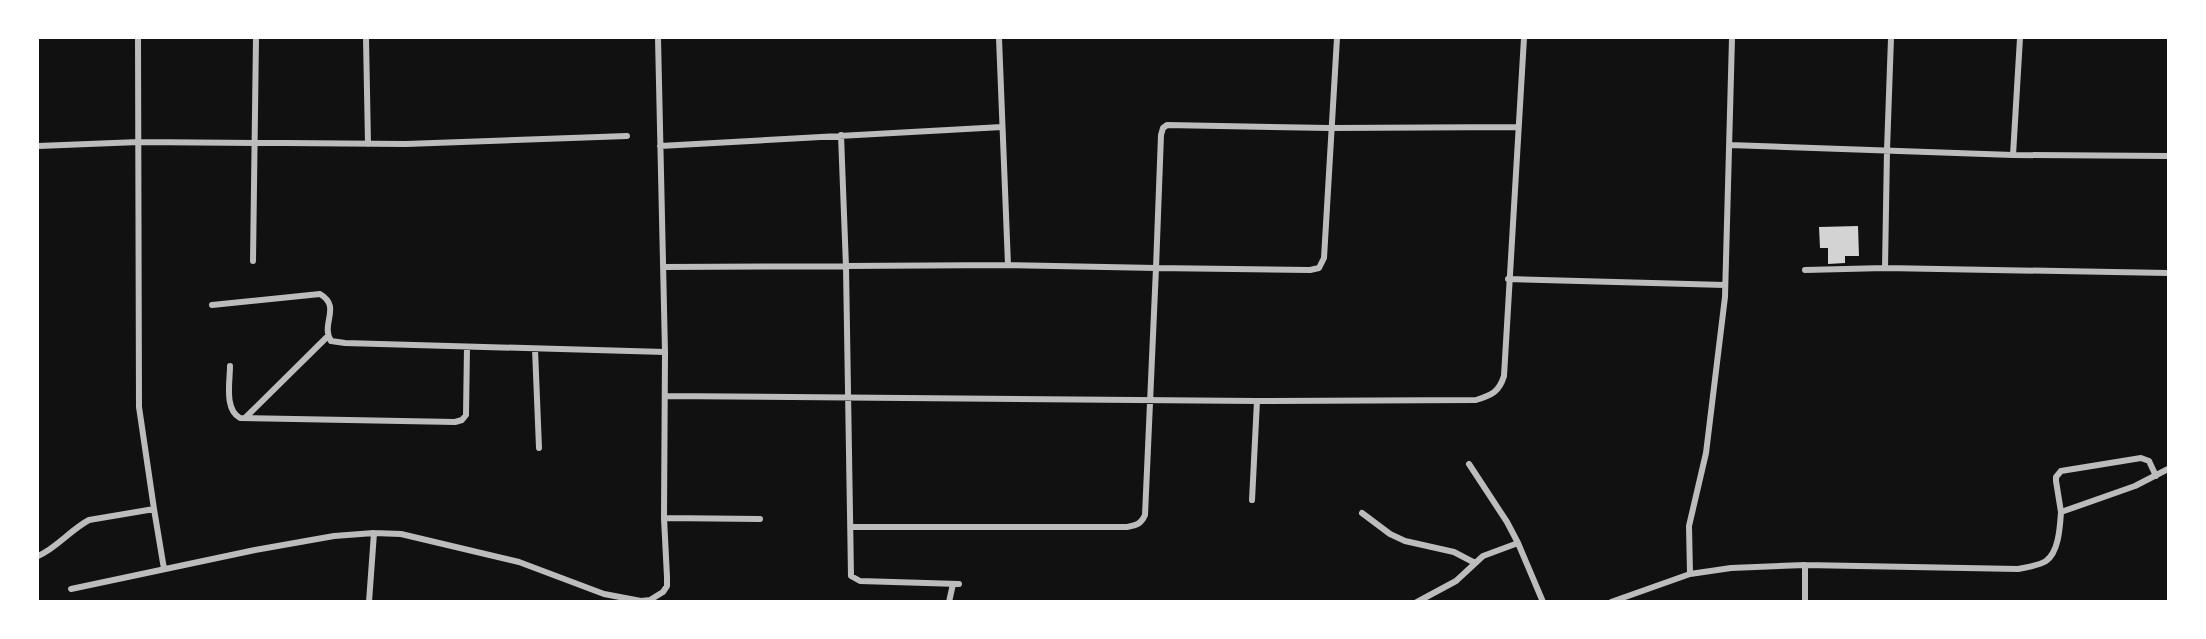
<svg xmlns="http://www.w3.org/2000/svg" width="2206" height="639" font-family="Jost,sans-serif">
	<rect width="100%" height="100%" fill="#111"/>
	<path fill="#d3d3d3" d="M1858,226L1859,256H1845V263L1828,264V248H1820L1819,227Z"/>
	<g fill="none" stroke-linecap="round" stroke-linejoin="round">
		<path stroke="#bcbcbc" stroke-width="6" d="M138,38L139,407L154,509
			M366,38L368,144
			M1337,38L1324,258L1319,268L1310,270L1156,268L1161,135L1163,128L1167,125L1330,128L1518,127
			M1732,38L1725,297L1706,453L1689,526L1690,574L1731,568L1805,565V602
			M1891,38L1887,150L1885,268L2168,273
			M841,135L846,267L851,576L860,581L959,584
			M1729,145L2013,155L2020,38
			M38,146L139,142L406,144L627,136
			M660,146L1002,127
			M2013,155L2168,156
			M253,261L256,38
			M663,267L1008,265
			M1805,270L1885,268
			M1508,279L1725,285
			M212,305L320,294C342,307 320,324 331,341L345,343L665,352
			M535,349L539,448
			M230,366C230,382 224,409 240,418L455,422L462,420L466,415L467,347
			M665,396L1257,401L1476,400C1492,395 1499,392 1504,376L1524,38
			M245,418L328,336
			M1469,464L1507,522L1518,543
			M1252,500L1257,401
			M2061,512L2056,481V477L2061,471L2141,458L2149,461L2156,476
			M1362,513L1390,534L1405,541L1454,552L1475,563
			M664,518L760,519
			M851,527H1127C1137,525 1141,524 1145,515L1156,268L1008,265L999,38
			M38,556C57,548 70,530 89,520L154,509L164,569
			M1805,565L2018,569C2027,567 2038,566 2046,561C2059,552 2060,526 2061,512L2135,486L2168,469
			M71,589L255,550L334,536L374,533L401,534L519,562L604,594L641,601L650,600L663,592L667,586V577L664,518L665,352L658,38
			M369,602L374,533
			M949,602L953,584
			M1417,602L1456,581L1483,556L1518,543L1543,602
			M1611,602L1690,574"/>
	</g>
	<rect width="2206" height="639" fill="none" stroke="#ffffff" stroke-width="78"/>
</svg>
